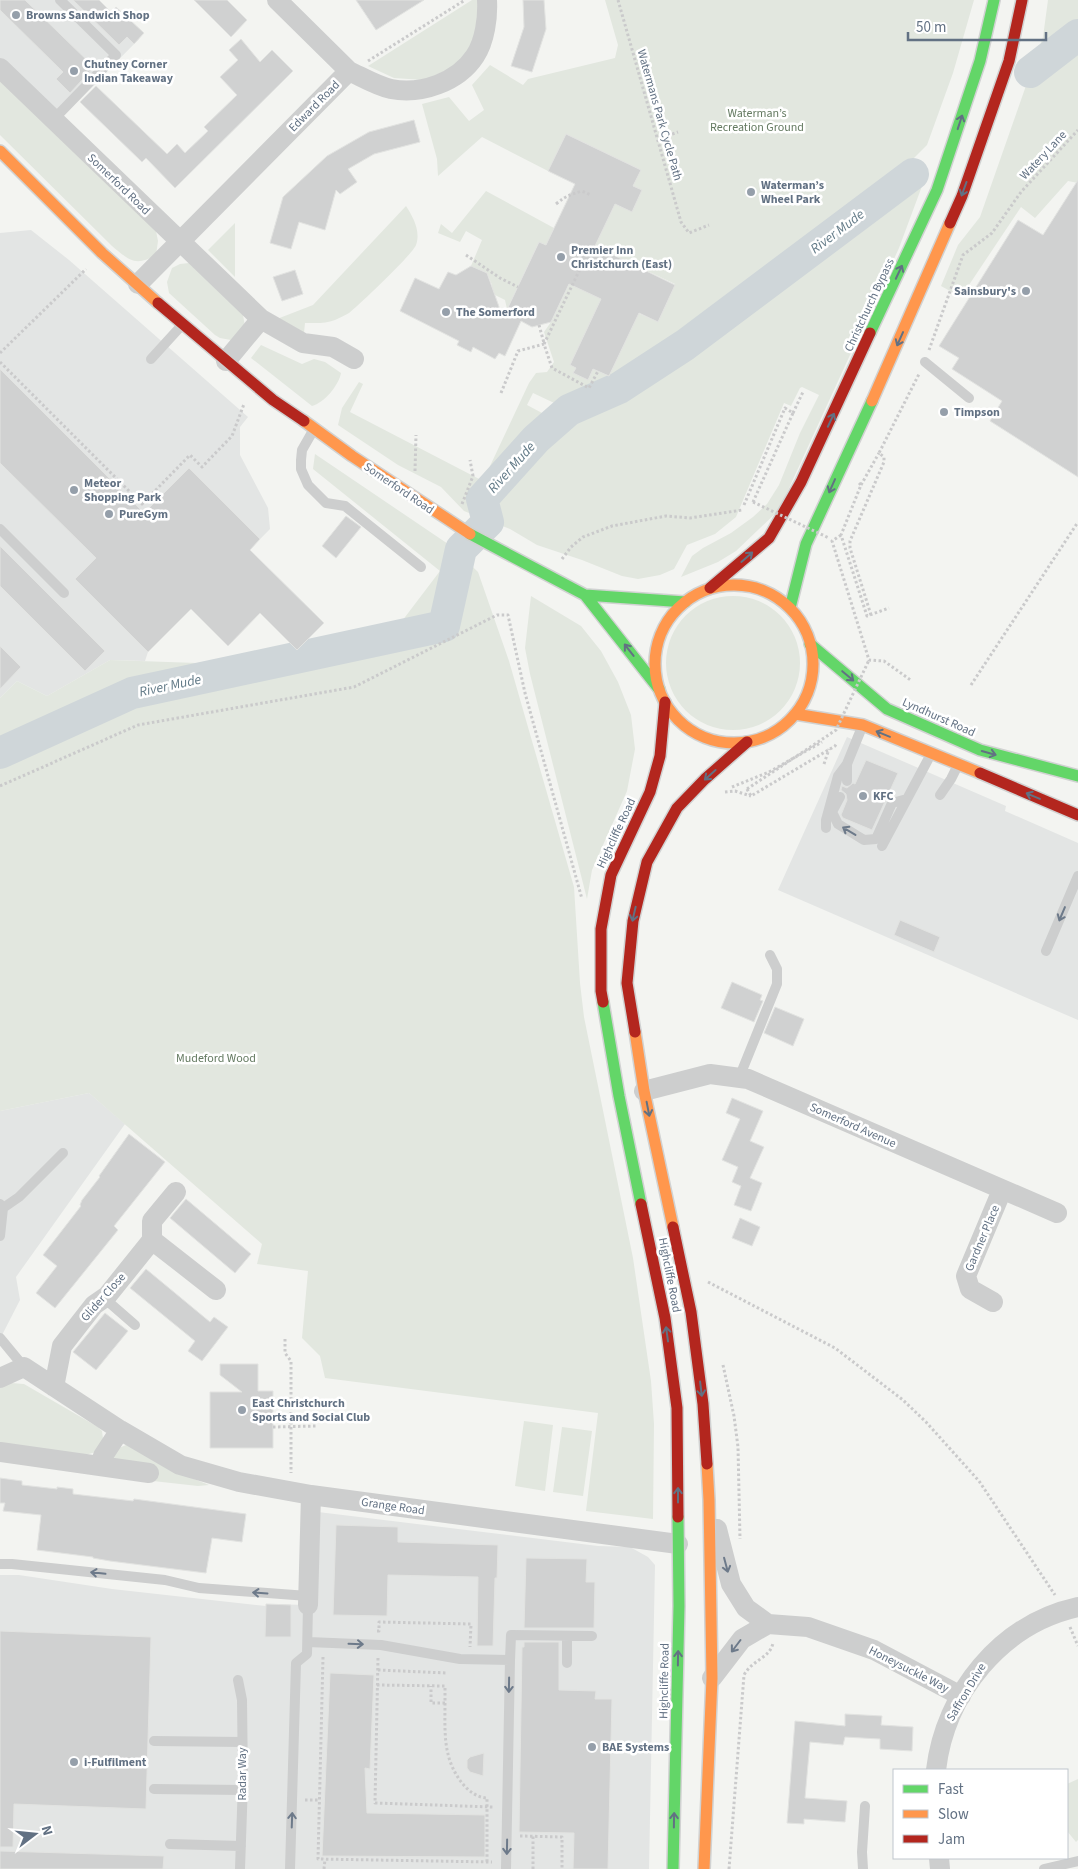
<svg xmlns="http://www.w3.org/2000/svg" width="1078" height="1869" font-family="'Source Sans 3',sans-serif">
	<rect width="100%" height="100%" fill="#f3f4f1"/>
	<path fill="#e3e5e4" d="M0,0H99L139,39L56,123L0,68Z
		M31,230L69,260L248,417L240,427V455L268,508L270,529L148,652L145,661L110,660L47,696L17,681L0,698V233Z
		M847,737L1006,806L1005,811L1078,843V1020L778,890Z
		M89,1093L125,1124L16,1277L20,1300L0,1339V1111Z
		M318,1512L598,1546L630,1547L648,1557L655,1565L649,1869H0V1575H19L112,1589L266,1606V1604L308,1605Z"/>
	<path fill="#e2e7df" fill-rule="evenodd" d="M472,0H480L478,39L456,66L424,80L394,78L368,66Z
		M605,0H974L953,73L927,145L907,165L917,166L925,178L899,248L779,510L736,551L718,562L681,577L692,556L703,548L731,533L753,517L767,504L779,485L800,433L819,395L802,387L800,388L791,406L784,403L736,517L715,534L687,545L674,569L660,575L638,579L622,576L582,560L537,545L510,529L464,511L441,487L398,465L338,425L342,408L359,382L363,384L350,412L483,481L529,383L536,373L547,372L554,362L544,332L551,322L577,268L616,306L597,308L570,365L576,368L574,373L588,380L593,369L609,376L631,329V310L658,322L675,284L605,251L587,263L607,200L641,190L633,186L641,170L566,134L548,171L482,137L438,176L437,159L422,104L449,97L469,121L484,110L472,85L490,65L523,85L528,79L615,58L618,45ZM533,393L569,410L557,421L527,405Z
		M1048,0H1078V183L1068,181L1035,218L1021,207L961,297L941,286L958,245L980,217L1043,37Z
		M0,81L156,231L158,241L156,255C135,267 129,260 112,246L0,135Z
		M486,191L554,228L546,245L539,242L507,309L505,300L491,293L492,285L487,273L471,266L482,240L466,231L460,242L438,233L441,224L452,233Z
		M406,206C413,217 421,231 416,245C412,255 359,305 349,313C345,315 340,318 335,320C325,324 316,323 305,323L304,333L277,319L313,305Z
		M235,223V277L208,250Z
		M189,263L243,315L245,327L231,340L220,338L215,335L169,293L167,282L172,268L180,264Z
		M261,345L302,364L314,359L325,362L341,373C339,385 324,403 312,406L251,358Z
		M315,454L451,546L478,572L509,661L574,887L580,983L584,1017L633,1258L651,1381L654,1424L653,1519L586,1511L598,1413L325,1378L320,1356L302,1338L308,1271L257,1264L262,1244L89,1093L0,1111V698L17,681L47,696L110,660L197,663L292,653L399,625L440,571L313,469Z
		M666 663a67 67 0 1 1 134 0a67 67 0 1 1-134 0Z
		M531,596L581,626L601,651L618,682L631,715L635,749L627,791L592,870L587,899L530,674L525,648Z
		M11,1383L24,1384L98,1427L102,1431L103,1439L96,1452L85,1455L0,1444V1388Z
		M524,1421L553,1425L545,1491L515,1486Z
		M562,1427L592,1431L583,1496L553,1492Z
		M126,1445L134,1446L179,1473L209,1485L198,1486L153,1481L113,1460L112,1451Z
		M1078,1779V1840L1076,1842L1067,1831V1784Z"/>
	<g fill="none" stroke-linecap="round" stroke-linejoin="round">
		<path stroke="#cfd6d9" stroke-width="32" d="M1030,72L1078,35
			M0,753L132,693L444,626L461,549L488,522L482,499L536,439L569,410L619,388L685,345L913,174"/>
	</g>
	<path fill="#d0d1d1" stroke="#e2e3e1" d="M0,0H25L94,67L70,93L56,79L63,72L0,10Z
		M73,0H99L111,12L116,7L144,33L134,44L127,37L119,45Z
		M194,0H227L247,20L231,37Z
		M356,0H424L376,30Z
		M523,0H544L546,29L532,72L511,66L524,27Z
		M241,39L260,62L272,50L293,71L175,188L146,158L142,162L80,102L96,86L167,154L177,144L185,153L208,131L204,127L237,95L220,77L238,60L229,50Z
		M414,120L420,142L374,154L348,169L357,182L340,194L336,190L325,230L299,222L291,249L270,243L283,197L327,156L369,132Z
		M566,134L641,170L633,186L642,190L632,212L615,204L595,246L675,285L658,322L639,313L609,376L593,369L588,380L573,373L576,368L570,365L601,299L569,284L551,322L532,327L521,321L505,356L499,353L495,359L473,347L471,352L457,345L459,341L400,311L415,278L439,289L448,272L456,275L471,266L487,273L503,318L539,242L546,245L575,184L548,171Z
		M1078,180V477L990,421L1002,401L952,369L959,358L939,346L1018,220L1043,235Z
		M295,270L303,294L282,301L273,277Z
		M0,369L144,513L189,468L260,539L250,550L324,623L297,650L260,613L228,646L191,609L148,652L75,579L96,558L0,463Z
		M346,516L361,527L336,558L322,546Z
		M0,546L105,651L85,671L0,586Z
		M0,646L21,667L0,689Z
		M866,760L898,773L872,830L843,818L841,815L847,800L846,794L841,790L842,786L847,788L853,783L855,784Z
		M900,920L940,937L934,952L894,935Z
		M732,982L762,995L760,1000L763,1001L754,1022L721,1008Z
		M775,1007L804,1019L793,1046L764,1033Z
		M732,1098L763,1111L750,1141L764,1147L750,1178L762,1183L751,1211L734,1205L741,1186L732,1182L738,1167L722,1160L740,1119L726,1113Z
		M129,1134L165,1162L114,1226L118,1230L55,1308L36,1293L57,1266L43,1255L81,1206L80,1205L82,1200L100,1177L99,1176Z
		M186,1199L251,1254L235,1273L170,1218Z
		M740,1218L760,1227L752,1246L732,1238Z
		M146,1269L210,1322L214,1317L228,1327L202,1361L188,1351L195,1341L130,1288Z
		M105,1313L128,1331L96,1370L73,1352Z
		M220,1364H258V1391H273V1448H210V1392H242L220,1375Z
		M0,1478L22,1481V1485L57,1489V1487L73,1489V1494L133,1501L134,1499L246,1514L242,1542L212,1538L206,1573L110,1561L93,1558V1557L37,1550L41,1515L3,1511L5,1503H0Z
		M336,1525L398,1527V1542L498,1545L497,1578H495L493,1646H477L478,1577L388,1575L387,1616L333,1615Z
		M526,1558L587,1559L586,1582H595L594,1628H524Z
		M266,1604L291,1605V1637H265Z
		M0,1631L151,1637L146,1809L14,1804L13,1847H0Z
		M524,1642H559V1690L596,1691L595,1699H612L608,1869H573L574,1833L519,1832L522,1647H524Z
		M330,1673L374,1675L370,1769L365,1768L367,1813L485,1815V1857L322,1856Z
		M845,1714L882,1716L881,1725L913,1727L912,1751L880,1749V1739L845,1737L843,1745L810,1742L805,1798L847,1801L845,1822L804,1819V1824L787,1823L795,1721L845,1726Z
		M484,1753L483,1776L470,1772L467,1768V1760L470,1757Z
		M0,1851L164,1856L163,1869H0Z"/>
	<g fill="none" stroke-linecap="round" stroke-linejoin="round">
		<defs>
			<path id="fast" d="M870,333L937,190L980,61L994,0
				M470,534L585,595L685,602
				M585,595L659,689
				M790,608L806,544L872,401
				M810,644L887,709L980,750L1078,776
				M603,1002L619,1096L641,1204
				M673,1869L679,1606L678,1517"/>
			<path id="slow" d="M0,151L102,253L158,303
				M872,401L950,223
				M304,421L352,456L470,534
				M655 664a79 79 0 1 1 158 0a79 79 0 1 1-158 0Z
				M795,714L863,725L980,773
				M635,1032L644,1091L673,1227
				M704,1869L712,1678L709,1500L707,1464"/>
			<path id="jam" d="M950,223L962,196L1009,61L1022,0
				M158,303L273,400L304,421
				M710,588L769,538L801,482L870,333
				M980,773L1078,815
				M603,1002L601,991V929L611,875L650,792L660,756L665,702
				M635,1032L627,983L633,921L647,862L677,808L705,779L747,742
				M641,1204L665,1318L677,1408L678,1517
				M673,1227L691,1312L703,1404L707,1464"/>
		</defs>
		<use href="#fast" stroke="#d1d2d2" stroke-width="14"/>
		<use href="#slow" stroke="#d1d2d2" stroke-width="14"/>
		<use href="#jam" stroke="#d1d2d2" stroke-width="14"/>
		<path stroke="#cacacb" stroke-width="3" stroke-dasharray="2.5 2.5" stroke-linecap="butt" d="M618,0L681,222L689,233L709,225
			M368,61L465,0
			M658,139L678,132
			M556,204C567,195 570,195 582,191L591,195
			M466,255L500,278L518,287
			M539,325L544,343
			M544,344L580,269
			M929,350L963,255L992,233L1021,192L1078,130
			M0,353L86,269
			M0,362L142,504L190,455L202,467L232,436L244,404
			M501,393L518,351L544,344L552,368L589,388L598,371
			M793,413L803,392
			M415,471L416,435
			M859,483L861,485L841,535L867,616L889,608
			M861,485L879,453
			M462,504L473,476L470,460
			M744,505L785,408L793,413L753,502
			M841,535L832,541L869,660L884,661L912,681
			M562,559L571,547L583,537L612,526L666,516L690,518L742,510
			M871,615L850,548V541L884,462V457L879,453L919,374
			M971,685L1078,522
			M824,764L829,749
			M0,786L138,725L354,687L497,615H508L525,693L582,899
			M732,787L769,772L822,742
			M747,789L751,796L835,746L837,743
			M725,792L735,791L751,796
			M708,1282L835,1348L903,1400L926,1422L979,1481L1055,1595
			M285,1339V1353L291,1361V1473
			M723,1365L734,1416L738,1447L740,1539
			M273,1427L316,1426
			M1070,1627L1078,1646
			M377,1631H379V1622L471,1624L470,1647
			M323,1657L318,1859L492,1862
			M378,1658L375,1803L493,1807
			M378,1670L447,1673
			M377,1685L445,1686V1703H431V1686
			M445,1703C445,1720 444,1738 448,1754C452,1772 467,1797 487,1798V1862
			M305,1800H319
			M520,1836L562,1837V1869
			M324,1869L325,1859
			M533,1869V1836
			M729,1869L744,1675C752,1660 770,1658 773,1643"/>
		<path stroke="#cdcece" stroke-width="10" d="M53,120L116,55L60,0
			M151,359L182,325
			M925,362L969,398
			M314,429L302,450L301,460V469L308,485L326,503L345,506L421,567
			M0,529L64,593
			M847,764V781
			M940,795L951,779L958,765
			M840,797L832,812L838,824L864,840L876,839L892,803L907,799
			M826,828V820L838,776L847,764L862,727
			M882,846L931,754
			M1046,951L1078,876
			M739,1078L777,984V969L770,955
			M0,1204L3,1208L0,1236
			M3,1208L19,1197L63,1153
			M104,1298L135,1325
			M0,1338L24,1367
			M0,1564H12L165,1580L199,1588L308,1596
			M308,1642L381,1645L460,1659L510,1660L506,1869
			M510,1660L511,1635L592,1636
			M567,1663V1636
			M238,1680L242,1700L243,1782L240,1869
			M154,1741L242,1742
			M154,1789L243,1790
			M170,1844L241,1846
			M290,1869L296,1663L307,1654L308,1605
			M863,1869L862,1852L865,1806
			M1044,1869L1078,1861"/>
		<path stroke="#cdcece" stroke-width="20" d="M277,0L349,71
			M0,68L261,319L303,343L333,347L354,359
			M138,284L349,71C362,77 377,86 391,89C421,95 458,82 475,56C485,41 488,17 487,0
			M226,361L261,319
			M644,1091L710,1074L748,1079L1057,1213
			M152,1240L216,1290
			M993,1302L970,1289L966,1276L1002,1190
			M0,1378L24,1367L120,1430L180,1465L239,1482L311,1495L678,1544
			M54,1387L62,1346L94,1305L107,1296L152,1240V1221L176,1192
			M0,1452L149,1473
			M100,1466L103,1456L120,1430
			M717,1529L731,1584L746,1608L768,1624L808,1627L874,1650L961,1696
			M308,1605L311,1495
			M712,1678L742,1639L768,1624
			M936,1770C945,1693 1001,1624 1078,1607
			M939,1858L940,1869"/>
		<use href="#fast" stroke="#63d668" stroke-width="11"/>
		<use href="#slow" stroke="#ff974d" stroke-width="11"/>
		<use href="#jam" stroke="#b3261e" stroke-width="11"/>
		<path stroke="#cacacb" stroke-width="3" stroke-dasharray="2.5 2.5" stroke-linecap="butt" d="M753,502L829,538
			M747,789L836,730L869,660"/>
	</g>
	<defs><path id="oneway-shaft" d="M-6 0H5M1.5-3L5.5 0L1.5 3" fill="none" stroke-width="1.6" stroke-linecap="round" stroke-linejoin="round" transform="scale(1.25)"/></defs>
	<g stroke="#627183">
		<use href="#oneway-shaft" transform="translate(960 122) rotate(-72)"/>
		<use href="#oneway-shaft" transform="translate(964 189) rotate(110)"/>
		<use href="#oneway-shaft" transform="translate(899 272) rotate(-65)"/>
		<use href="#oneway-shaft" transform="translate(900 339) rotate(114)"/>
		<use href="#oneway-shaft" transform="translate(831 420) rotate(-65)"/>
		<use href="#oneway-shaft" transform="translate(832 486) rotate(114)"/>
		<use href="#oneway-shaft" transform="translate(747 557) rotate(-41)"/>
		<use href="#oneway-shaft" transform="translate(629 650) rotate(-128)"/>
		<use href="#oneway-shaft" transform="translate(848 676) rotate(40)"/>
		<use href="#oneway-shaft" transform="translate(883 734) rotate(-158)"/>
		<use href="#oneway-shaft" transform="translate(989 753) rotate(16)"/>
		<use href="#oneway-shaft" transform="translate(710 775) rotate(138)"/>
		<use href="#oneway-shaft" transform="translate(1033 796) rotate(-157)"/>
		<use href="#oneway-shaft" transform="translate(634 914) rotate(103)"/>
		<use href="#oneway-shaft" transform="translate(648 1109) rotate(79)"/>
		<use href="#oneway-shaft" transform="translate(667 1334) rotate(-98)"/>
		<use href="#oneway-shaft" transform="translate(701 1389) rotate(83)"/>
		<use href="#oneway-shaft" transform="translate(678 1495) rotate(-90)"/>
		<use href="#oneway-shaft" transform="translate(678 1658) rotate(-89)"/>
		<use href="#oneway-shaft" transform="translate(674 1820) rotate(-89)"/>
	</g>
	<g stroke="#6d7a8a">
		<use href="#oneway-shaft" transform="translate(849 831) rotate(-149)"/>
		<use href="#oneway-shaft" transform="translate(1062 914) rotate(113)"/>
		<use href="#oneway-shaft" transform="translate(726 1565) rotate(75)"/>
		<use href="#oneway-shaft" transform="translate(98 1573) rotate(-174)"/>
		<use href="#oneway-shaft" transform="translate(260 1593) rotate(-176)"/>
		<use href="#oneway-shaft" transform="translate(356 1644) rotate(2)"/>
		<use href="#oneway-shaft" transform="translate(736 1646) rotate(127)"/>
		<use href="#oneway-shaft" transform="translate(509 1685) rotate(91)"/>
		<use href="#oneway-shaft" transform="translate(292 1820) rotate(-88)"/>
		<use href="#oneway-shaft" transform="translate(507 1847) rotate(91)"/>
	</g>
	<g fill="#959faa" stroke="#fff" stroke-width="2">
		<circle cx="16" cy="15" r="5"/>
		<circle cx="74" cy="71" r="5"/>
		<circle cx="751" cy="192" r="5"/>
		<circle cx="561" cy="257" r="5"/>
		<circle cx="1026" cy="291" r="5"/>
		<circle cx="446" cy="312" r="5"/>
		<circle cx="944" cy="412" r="5"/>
		<circle cx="74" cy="490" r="5"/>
		<circle cx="109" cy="514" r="5"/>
		<circle cx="863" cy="796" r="5"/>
		<circle cx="242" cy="1410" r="5"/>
		<circle cx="592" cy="1747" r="5"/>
		<circle cx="74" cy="1762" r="5"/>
	</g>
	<g text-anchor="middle" stroke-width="5" stroke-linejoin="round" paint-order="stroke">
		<g font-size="12" font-weight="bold" fill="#627183" stroke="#fff" text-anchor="start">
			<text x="26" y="19">Browns Sandwich Shop</text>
			<text x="84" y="68">Chutney Corner<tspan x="84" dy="14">Indian Takeaway</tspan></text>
			<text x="761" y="189">Waterman’s<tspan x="761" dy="14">Wheel Park</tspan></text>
			<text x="571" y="254">Premier Inn<tspan x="571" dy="14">Christchurch (East)</tspan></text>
			<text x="1016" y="295" text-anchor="end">Sainsbury's</text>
			<text x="456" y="316">The Somerford</text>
			<text x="954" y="416">Timpson</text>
			<text x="84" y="487">Meteor<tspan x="84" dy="14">Shopping Park</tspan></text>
			<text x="119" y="518">PureGym</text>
			<text x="873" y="800">KFC</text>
			<text x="252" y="1407">East Christchurch<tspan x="252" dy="14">Sports and Social Club</tspan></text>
			<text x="602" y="1751">BAE Systems</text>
			<text x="84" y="1766">i-Fulfilment</text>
		</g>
		<g font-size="12" fill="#627183" stroke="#fff">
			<text transform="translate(314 106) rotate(-45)" y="4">Edward Road</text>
			<text transform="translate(660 115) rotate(74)" y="4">Watermans Park Cycle Path</text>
			<text transform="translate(1043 155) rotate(-47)" y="4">Watery Lane</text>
			<text transform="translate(119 184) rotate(44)" y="4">Somerford Road</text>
			<text transform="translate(869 305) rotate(-65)" y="4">Christchurch Bypass</text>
			<text transform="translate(399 488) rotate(34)" y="4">Somerford Road</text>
			<text transform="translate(939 717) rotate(24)" y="4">Lyndhurst Road</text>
			<text transform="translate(616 833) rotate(-65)" y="4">Highcliffe Road</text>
			<text transform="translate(853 1125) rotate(24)" y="4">Somerford Avenue</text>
			<text transform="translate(982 1238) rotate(-67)" y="4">Gardner Place</text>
			<text transform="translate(670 1275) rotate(79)" y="4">Highcliffe Road</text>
			<text transform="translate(103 1297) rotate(-48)" y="4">Glider Close</text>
			<text transform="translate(393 1506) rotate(8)" y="4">Grange Road</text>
			<text transform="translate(909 1669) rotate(27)" y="4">Honeysuckle Way</text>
			<text transform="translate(664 1681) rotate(-89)" y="4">Highcliffe Road</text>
			<text transform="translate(966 1692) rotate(-59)" y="4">Saffron Drive</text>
			<text transform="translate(242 1774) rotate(-90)" y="4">Radar Way</text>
		</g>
		<g font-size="12" fill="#647a61" stroke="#fff">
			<text x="757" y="117">Waterman’s<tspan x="757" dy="14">Recreation Ground</tspan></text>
			<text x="216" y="1062">Mudeford Wood</text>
		</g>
		<g font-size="14" font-style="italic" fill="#627a87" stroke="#fff">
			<text transform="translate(837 231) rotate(-37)" y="5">River Mude</text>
			<text transform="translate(511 467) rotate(-48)" y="5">River Mude</text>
			<text transform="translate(170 685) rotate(-12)" y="5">River Mude</text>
		</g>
	</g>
	<rect x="893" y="1769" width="175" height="90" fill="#ffffff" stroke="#c0c6cd"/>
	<rect x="903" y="1785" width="25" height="8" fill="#63d668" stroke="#c0c6cd"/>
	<text x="938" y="1794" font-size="15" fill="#627183">Fast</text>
	<rect x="903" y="1810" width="25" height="8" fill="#ff974d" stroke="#c0c6cd"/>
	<text x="938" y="1819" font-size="15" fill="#627183">Slow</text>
	<rect x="903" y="1835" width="25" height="8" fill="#b3261e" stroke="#c0c6cd"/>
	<text x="938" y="1844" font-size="15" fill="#627183">Jam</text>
	<g transform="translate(35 1834) rotate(74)" stroke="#ffffff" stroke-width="4" paint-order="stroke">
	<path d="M0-4L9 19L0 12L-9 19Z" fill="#627183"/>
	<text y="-8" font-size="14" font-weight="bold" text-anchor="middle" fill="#627183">N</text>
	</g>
	<path d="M908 32v8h138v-8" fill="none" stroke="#627183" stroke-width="2.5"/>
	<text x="916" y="32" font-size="15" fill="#627183" stroke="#ffffff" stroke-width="4" paint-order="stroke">50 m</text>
</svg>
